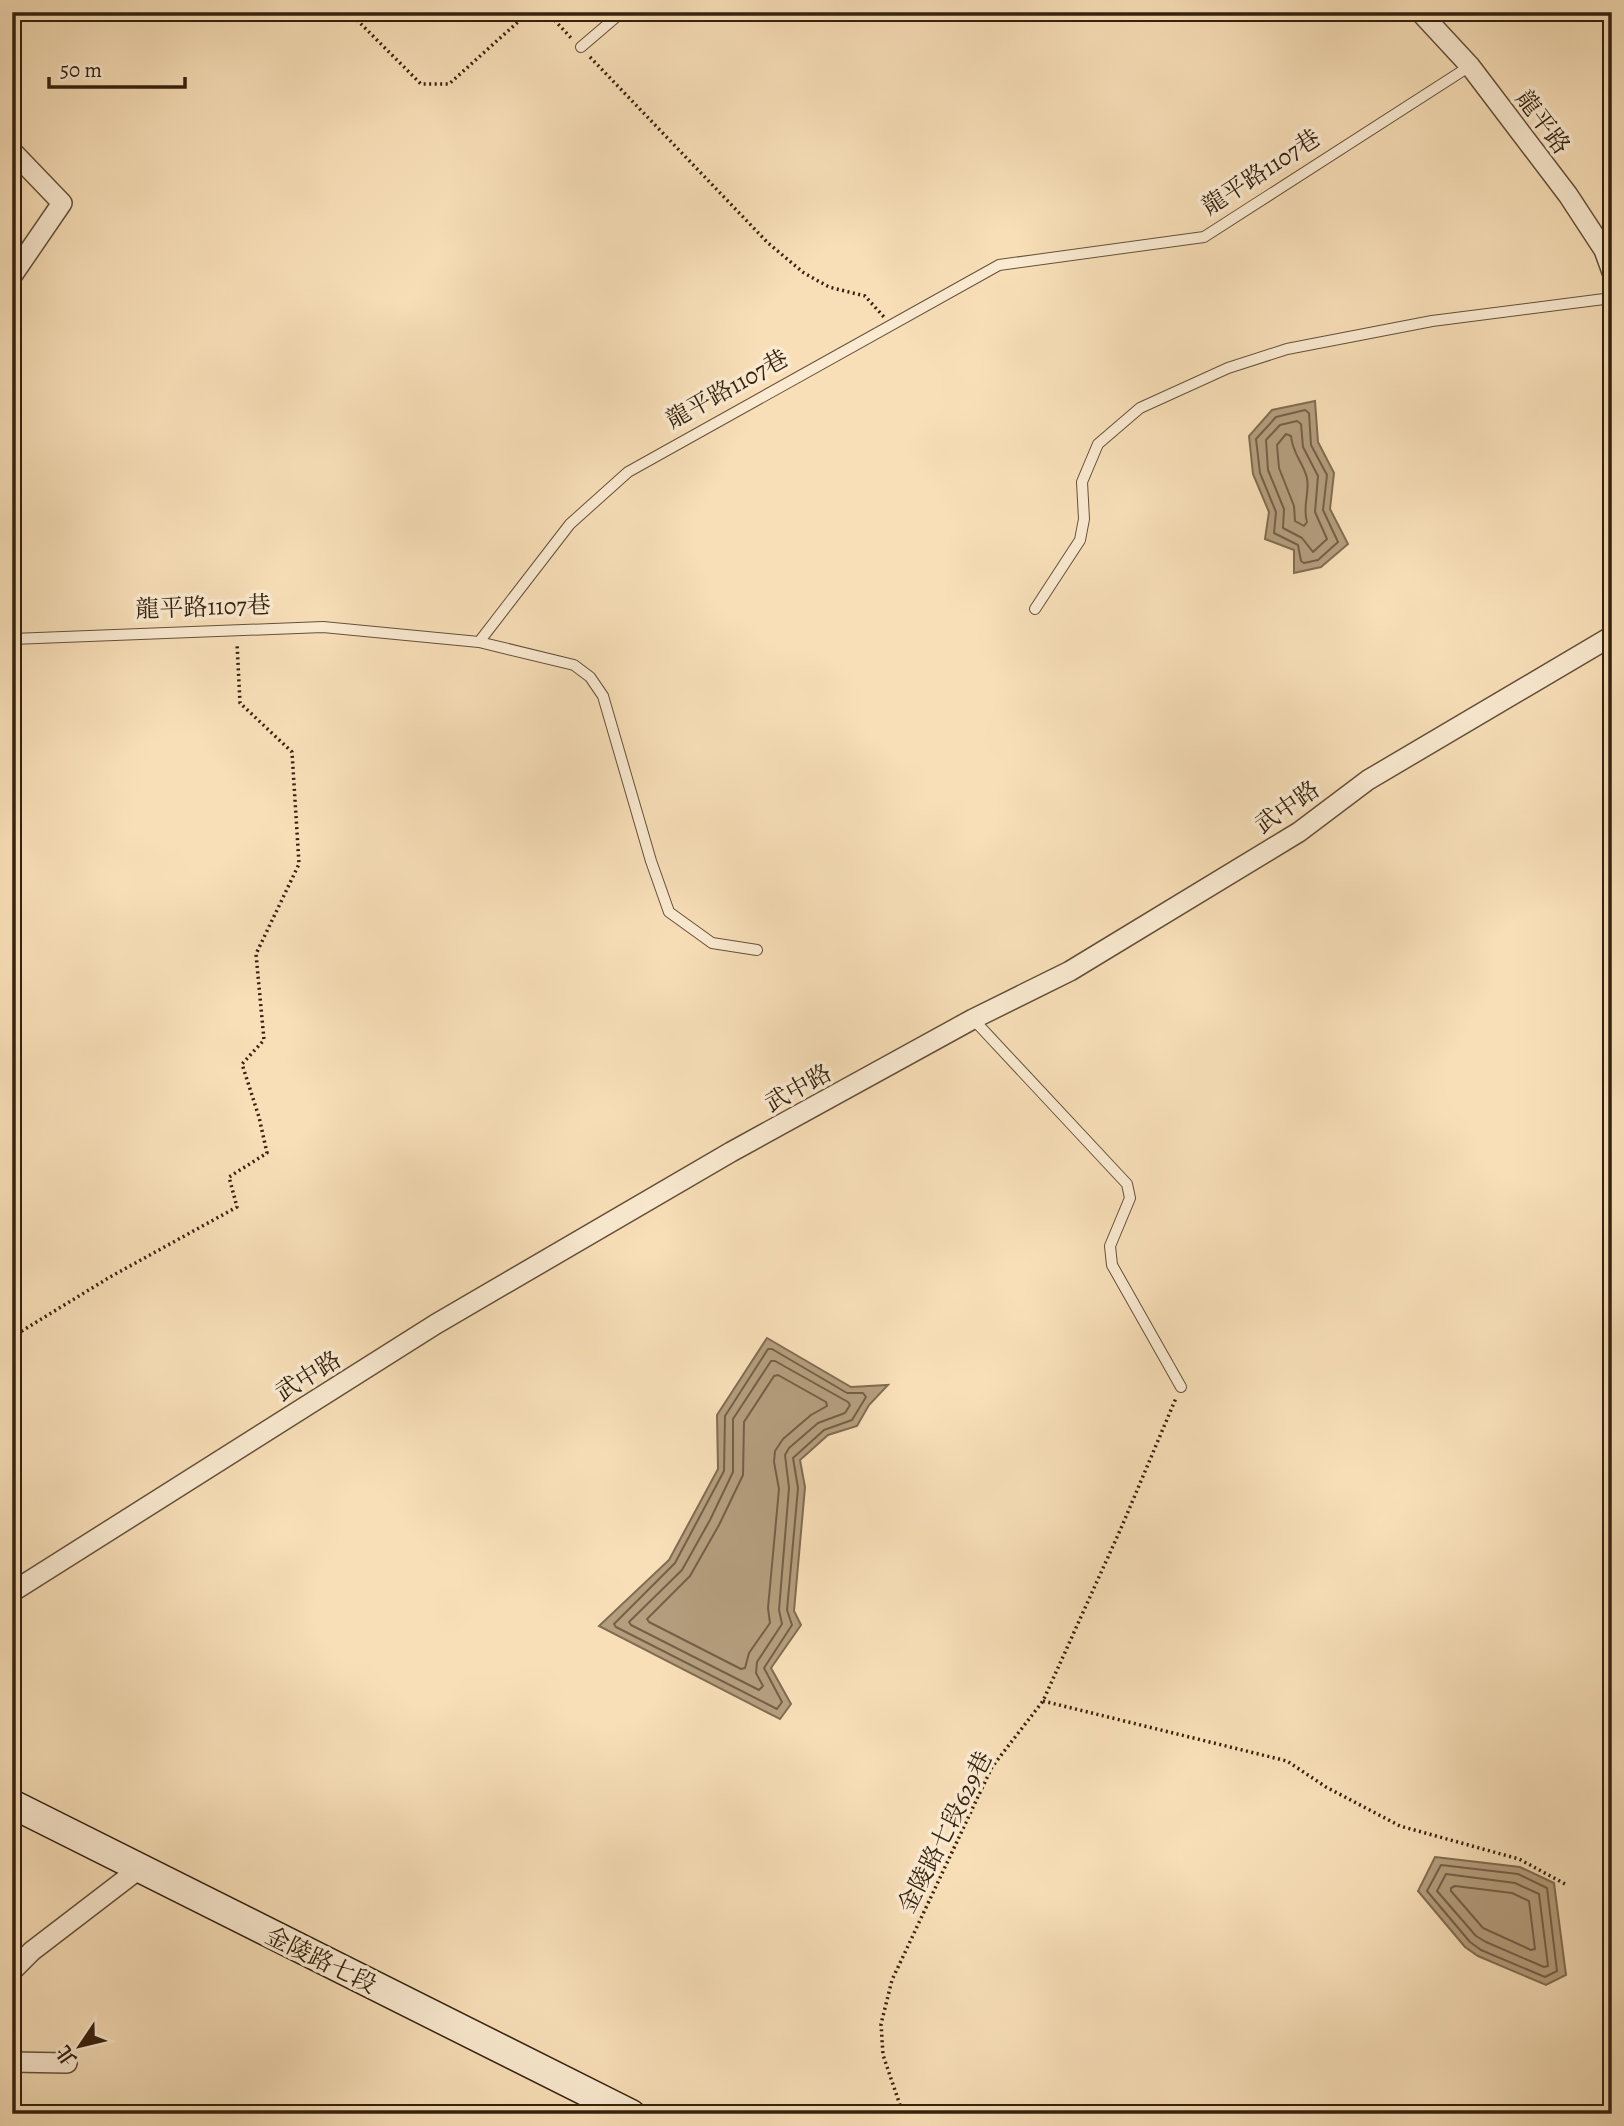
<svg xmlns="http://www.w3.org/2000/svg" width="1624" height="2126" font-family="Alegreya,'Noto Serif TC',serif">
	<rect width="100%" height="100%" fill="#f8dfb8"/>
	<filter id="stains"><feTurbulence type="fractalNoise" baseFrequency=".00286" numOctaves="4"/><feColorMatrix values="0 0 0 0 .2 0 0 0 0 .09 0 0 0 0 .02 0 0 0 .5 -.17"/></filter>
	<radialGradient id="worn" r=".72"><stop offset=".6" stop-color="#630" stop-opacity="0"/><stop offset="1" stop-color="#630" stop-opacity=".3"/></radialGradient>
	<path fill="#b59e7e" stroke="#816c51" stroke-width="2" d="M1315,401L1318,442L1334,473L1330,509L1348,544L1321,567L1294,573V550L1265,539L1269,512L1253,474L1249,436L1272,410Z
		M767,1338L851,1387L888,1385L869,1405L857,1426L828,1435L800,1460L805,1487L794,1611L801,1625L771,1668L791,1704L780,1719L599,1626L669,1560L718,1469L717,1415Z
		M1435,1857L1520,1867L1554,1883L1566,1975L1546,1985L1478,1956L1465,1947L1418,1891Z"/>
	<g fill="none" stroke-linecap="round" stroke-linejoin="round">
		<path stroke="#746046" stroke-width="2" d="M1305,410L1309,413L1311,445L1327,475L1323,510L1338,542L1318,560L1304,563L1301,561L1298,545L1274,533L1276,512L1260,473L1256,439L1276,417Z
			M1297,421L1301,424L1303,447L1318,476L1315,512L1327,539L1313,552L1302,538L1283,528L1284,509L1268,470L1266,440L1280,425Z
			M1286,434L1291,436C1293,455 1303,462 1307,478C1310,493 1302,507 1307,522L1304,526L1295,521L1294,506L1279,468L1277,445Z
			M768,1349H772L847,1393H863L866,1397L852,1420L824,1430L793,1458L798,1488L787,1610L792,1625L764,1668L782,1702L777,1709L616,1627L614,1624L675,1563L724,1471L725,1416Z
			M771,1361H775L848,1402L850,1405L845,1413L818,1423L789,1448L785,1455L789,1488L779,1610L782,1624L757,1662L756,1673L763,1686L759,1690L631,1625L629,1622L682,1570L710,1520L733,1472V1419Z
			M778,1375L826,1402L827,1406L811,1415L783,1439L775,1451L774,1462L779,1489L768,1608L770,1623L749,1653L745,1668L741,1669L649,1622L647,1619L690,1576L719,1525L743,1475L744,1422L774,1376Z
			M1441,1865L1518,1874L1547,1888L1557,1971L1545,1977L1481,1950L1470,1942L1427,1891Z
			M1446,1874L1515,1883L1539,1894L1548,1966L1544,1967L1486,1942L1476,1936L1437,1891Z
			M1455,1886L1512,1893L1529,1901L1535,1949L1531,1950L1483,1928L1451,1891V1888Z"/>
		<defs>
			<path id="lane" d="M581,47L622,12
				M1035,609L1080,540L1084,519L1082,482L1098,444L1140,408L1228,368L1287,349L1432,321L1612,298
				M12,639L323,627L479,642L570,524L628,472L999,265L1204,237L1470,66
				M479,642L574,665L590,677L603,696L651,861L669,912L712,943L757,950
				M973,1019L1127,1184L1130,1198L1110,1246L1112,1265L1181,1387"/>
			<path id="street" d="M1420,12L1470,66L1568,195L1604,250L1612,272
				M12,151L62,203L12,276
				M12,1592L436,1324L731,1152L973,1019L1070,971L1299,832L1368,780L1612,636
				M12,1971L32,1951L139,1869
				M12,2062L67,2063"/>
			<path id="secondary" d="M12,1804L631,2114"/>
		</defs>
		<use href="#lane" stroke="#655038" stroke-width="12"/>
		<use href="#street" stroke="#655038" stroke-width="22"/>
		<use href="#secondary" stroke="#34210e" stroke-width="31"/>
		<path stroke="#34210e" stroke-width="3.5" stroke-dasharray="2 3.5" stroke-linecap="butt" d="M349,12L421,84H449L529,12
			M547,12L572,39
			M590,57L768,243L804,273L829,287L865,296L884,317
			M12,1337L110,1277L237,1207L229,1177L267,1153L259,1117L242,1064L264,1040L256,954L299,864L292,752L240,703L237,643
			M1043,1701L1287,1761L1326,1787L1400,1826L1519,1859L1567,1885
			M907,2114L900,2105L883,2055L881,2024L892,1980L992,1767L1043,1701L1122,1526L1176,1398"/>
		<use href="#lane" stroke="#faead1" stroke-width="10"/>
		<use href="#street" stroke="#faead1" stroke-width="19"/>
		<use href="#secondary" stroke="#faead1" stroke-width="28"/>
	</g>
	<g text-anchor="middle" stroke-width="7" stroke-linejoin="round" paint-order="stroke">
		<g font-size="24" fill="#34210e" stroke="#faead1">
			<text transform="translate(1543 122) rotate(53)" y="8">龍平路</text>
			<text transform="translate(1261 172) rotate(-33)" y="8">龍平路1107巷</text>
			<text transform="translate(727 389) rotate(-29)" y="8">龍平路1107巷</text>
			<text transform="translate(203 607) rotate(-2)" y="8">龍平路1107巷</text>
			<text transform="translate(1287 807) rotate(-35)" y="8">武中路</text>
			<text transform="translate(798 1088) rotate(-29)" y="8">武中路</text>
			<text transform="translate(308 1376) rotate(-32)" y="8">武中路</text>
			<text transform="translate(945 1832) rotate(-63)" y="8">金陵路七段629巷</text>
			<text transform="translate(321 1960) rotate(26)" y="8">金陵路七段</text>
		</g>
	</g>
	<rect width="1624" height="2126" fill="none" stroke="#f8dfb8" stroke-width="42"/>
	<rect x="14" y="14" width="1596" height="2098" fill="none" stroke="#34210e" stroke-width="3.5"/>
	<rect x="21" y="21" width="1582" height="2084" fill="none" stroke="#34210e" stroke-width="2"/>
	<g transform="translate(80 2046) rotate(235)" stroke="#faead1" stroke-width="5" paint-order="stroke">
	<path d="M0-5L12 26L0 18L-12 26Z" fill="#34210e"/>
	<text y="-10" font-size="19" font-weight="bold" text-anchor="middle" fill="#34210e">北</text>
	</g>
	<path d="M49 77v10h136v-10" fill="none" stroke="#34210e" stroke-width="3.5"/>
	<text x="60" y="77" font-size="21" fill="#34210e" stroke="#faead1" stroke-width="5" paint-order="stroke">50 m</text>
	<rect width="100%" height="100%" filter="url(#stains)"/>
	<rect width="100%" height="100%" fill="url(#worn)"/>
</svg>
